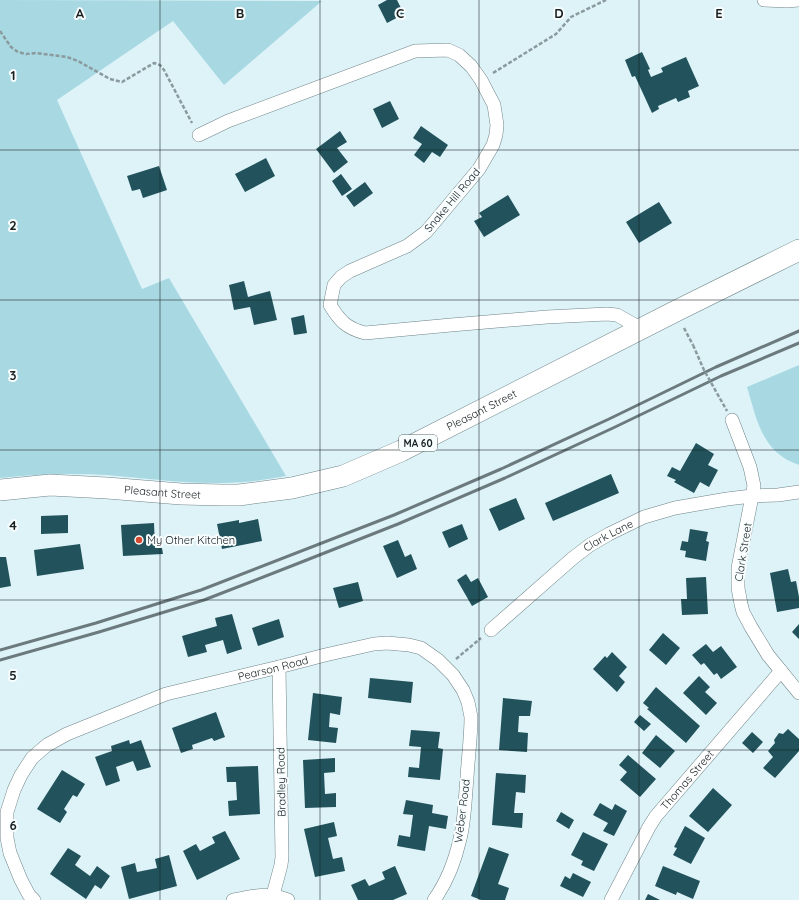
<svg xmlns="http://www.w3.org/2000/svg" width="799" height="900" font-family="Quicksand,sans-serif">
	<rect width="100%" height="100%" fill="#ddf3f8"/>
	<path fill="#a8d9e3" d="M0,0L322,1L224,85L173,21L57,100L142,289L169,278L286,476C265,480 244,483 223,483C184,484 145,478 107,475C71,473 36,474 0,478Z
		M799,365V465C762,453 757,420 747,387Z"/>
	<path fill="#22535c" d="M387,0H397L404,14L387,23L378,5Z
		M642,52L650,69L648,70L651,77L663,72L661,68L686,57L699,86L688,91L690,97L678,102L676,98L658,106L659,109L652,113L635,76L632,77L625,60Z
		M390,101L399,119L382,128L373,109Z
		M421,126L448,145L440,157L432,152L424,163L414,155L422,144L413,138Z
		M340,131L347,142L337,148L348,162L334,173L316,149Z
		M266,158L275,176L245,192L235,174Z
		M159,166L167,190L143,198L140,189L132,191L127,176Z
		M341,174L352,189L342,196L332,181Z
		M365,182L373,193L354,207L346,196Z
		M508,195L520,215L484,237L474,221L482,217L479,213Z
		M659,202L672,223L639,243L626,222Z
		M244,281L248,297L270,291L277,320L254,325L250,307L234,310L229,285Z
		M304,315L307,333L294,335L291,318Z
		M696,443L714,454L708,465L718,470L709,487L700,482L694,493L674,482L676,480L667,476L672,467L680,471Z
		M611,474L619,493L553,521L545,503Z
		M516,498L525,519L499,531L489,509Z
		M68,515V533L41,534V516Z
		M258,519L262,541L222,549L217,524L239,520V523Z
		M154,523L155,548H162L163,554L123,556L121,525Z
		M462,524L468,539L449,548L442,532Z
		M690,529L708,532L706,541L709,542L706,561L685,557L686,551L680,550L682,541L688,542Z
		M398,540L405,557L411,554L417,569L397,578L383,546Z
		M80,544L84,569L37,576L34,550Z
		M0,557H6L11,586L0,588Z
		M788,569L791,582L796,581L799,597V608L777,612L770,573Z
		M466,574L471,582L478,578L488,597L472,606L457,580Z
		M706,577L708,614L682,615L681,599H687L686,578Z
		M358,582L363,601L339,608L333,588Z
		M232,614L242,649L227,654L223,640L205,645L207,652L188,657L182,636L217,626L215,618Z
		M279,619L284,637L258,646L252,628Z
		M799,624V639L792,632Z
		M663,633L680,648L666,665L649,650Z
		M706,644L713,652L721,646L737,667L721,679L717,673L714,675L704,663L701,665L692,655Z
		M612,652L627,667L619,676L625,682L617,692L593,669L605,656L607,658Z
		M699,676L710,687L705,692L717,703L706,715L683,693Z
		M370,678L413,682L411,703L368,698Z
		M656,687L700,726L686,743L647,709L649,708L643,703Z
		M313,693L342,697L340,715L330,713L329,727L338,728L336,743L308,740Z
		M503,698L532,701L530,716H519L518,732L528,733L527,752L499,750Z
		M216,712L225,737L214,741L212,738L192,745L193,749L181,753L172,728Z
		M640,715L651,724L644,731L634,722Z
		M788,729L799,739V751L775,778L763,768L773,757L768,751L775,743L774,740L779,733L783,734Z
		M411,730L440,732L438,748L443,749L440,780L408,777L409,767L419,768L421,747L409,746Z
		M752,732L763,742L753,753L742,743Z
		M656,735L675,751L660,768L642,753Z
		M129,740L130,744L141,740L151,767L137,771L133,761L116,767L120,781L106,786L95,757L112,751L111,746Z
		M628,755L656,779L640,797L620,780L627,772L619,765Z
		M335,758V772L324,773L325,794L336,793V807L305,808L303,760Z
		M258,766L260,814L229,816L228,801L237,800L236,782H227L226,767Z
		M62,770L85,784L77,797L73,795L64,809L67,812L60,823L37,809Z
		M496,773L526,775L525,793L516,792L514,813H523L522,828L492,825Z
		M713,788L732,805L708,832L689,816Z
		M406,800L433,805L432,813L448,816L446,829L429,826L425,851L397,846L399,835L410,837L413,815L403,814Z
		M600,803L612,810L615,804L627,811L614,836L603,831L608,823L593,815Z
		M561,812L574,820L569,829L556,821Z
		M334,822L337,836L328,838L333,859L342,857L345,871L315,877L304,829Z
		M685,826L705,838L691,864L673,855L677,848L674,847Z
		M225,831L240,859L197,880L183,851L196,844L200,851L215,843L212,837Z
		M583,832L608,844L594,871L581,865L583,861L571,855Z
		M489,847L509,854L498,884L509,888L505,900H481L471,896Z
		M68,848L81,856L75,865L90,876L97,866L110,876L101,889L95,885L86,899L50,874Z
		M169,855L177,886L129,899L121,867L135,863L137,872L157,868L155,859Z
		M395,866L407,894L393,900H358L351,885L365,879L369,886L385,879L382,872Z
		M663,866L700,881L693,899L677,892L676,895L655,886Z
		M573,873L591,882L583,897L560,886L565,876L570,879Z
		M648,894L660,900H645Z"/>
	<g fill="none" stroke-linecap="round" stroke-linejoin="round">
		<defs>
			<g id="minor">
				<path d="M764,0L787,1L799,0"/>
				<path d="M199,135L228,121L415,51L448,50L459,55L471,66L481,80L494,105L497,125L496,135L493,145L479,169L426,232L407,246L350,271L341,277L334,285L330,305C340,321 346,328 365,333L451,325L547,317L607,314L617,315L642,329"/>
				<path d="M732,420L750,467L754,486L738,568V588L741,604L743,612L751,627L768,655L799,693"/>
				<path id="s1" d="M491,630L573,558L590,545L609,534L644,517L675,508L727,499L752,496L778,495L799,492"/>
				<path d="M273,895L281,865L282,857L279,667"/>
				<path id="s2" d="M34,900L29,895L21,880L10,853L7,838V812L14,790L21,775L32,758L47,745L67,734L166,694L279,667L325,655L374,644L387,643L409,645L421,648L438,660L453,675L463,690L468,702L471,717C471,738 468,758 467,778C465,798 465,819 460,839C455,861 447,882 434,900"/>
				<path d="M233,900C252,896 270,892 288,900"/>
				<path id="s3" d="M611,900L649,827L656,816L781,671"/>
			</g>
			<g id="primary">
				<path id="s4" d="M0,490L50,485L107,488L181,494L222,495H239L292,488L343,476L401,451L676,311L799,250"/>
			</g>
		</defs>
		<use href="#minor" stroke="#708488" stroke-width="14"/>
		<use href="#primary" stroke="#708488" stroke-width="22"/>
		<path stroke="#8a9a9d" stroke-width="2.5" stroke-dasharray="4 2" stroke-linecap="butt" d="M0,31L11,47L18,52L26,54L36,53L67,57L78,61L110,79L122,82L154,63L160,65L164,70L192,123
			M493,73L556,34L571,17L606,0
			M684,328L693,345
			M456,659L481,638"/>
		<use href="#minor" stroke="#fff" stroke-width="13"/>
		<use href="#primary" stroke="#fff" stroke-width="21"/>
		<path stroke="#6c7a7d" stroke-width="3" d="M0,650L96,623L201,590L394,515L501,469L609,419L716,367L799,331
			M0,660L99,632L204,600L294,565L398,524L505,478L613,428L721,376L799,343"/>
		<path stroke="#8a9a9d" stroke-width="2.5" stroke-dasharray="4 2" stroke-linecap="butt" d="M693,345L704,370L727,411"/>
	</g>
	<path fill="none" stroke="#171f21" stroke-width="1" stroke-opacity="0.55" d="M160,0V900M320,0V900M479,0V900M639,0V900M0,150H799M0,300H799M0,450H799M0,600H799M0,750H799"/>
	<circle fill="#d54931" stroke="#f8fdfd" stroke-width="1.5" cx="139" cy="540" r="4"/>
	<g text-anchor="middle" stroke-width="4" stroke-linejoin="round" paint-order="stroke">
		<rect fill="#f8fdfd" stroke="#5a6263" stroke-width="1" x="399" y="435" width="38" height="16" rx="3"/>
		<g font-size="10" font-weight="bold" fill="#171f21">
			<text x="418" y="447">MA 60</text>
		</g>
		<g font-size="11" fill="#171f21" stroke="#f8fdfd">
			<text transform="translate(452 200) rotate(-50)" y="4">Snake Hill Road</text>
			<text dy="4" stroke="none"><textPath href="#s4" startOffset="499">Pleasant Street</textPath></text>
			<text dy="4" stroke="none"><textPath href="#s4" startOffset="163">Pleasant Street</textPath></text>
			<text dy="4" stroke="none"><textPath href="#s1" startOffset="151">Clark Lane</textPath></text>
			<text transform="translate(743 552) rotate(-81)" y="4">Clark Street</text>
			<text dy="4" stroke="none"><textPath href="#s2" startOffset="414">Pearson Road</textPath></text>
			<text dy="4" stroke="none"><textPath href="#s3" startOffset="143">Thomas Street</textPath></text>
			<text transform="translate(281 782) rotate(-91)" y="4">Bradley Road</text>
			<text transform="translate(462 811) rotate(-83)" y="4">Weber Road</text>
		</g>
		<g font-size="11" fill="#171f21" stroke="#f8fdfd" text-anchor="start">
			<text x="147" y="544">My Other Kitchen</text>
		</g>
	</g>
	<g font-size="13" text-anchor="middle" font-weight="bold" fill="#171f21" stroke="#f8fdfd" stroke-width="4" stroke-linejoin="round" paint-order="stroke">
		<text x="80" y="18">A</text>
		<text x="240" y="18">B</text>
		<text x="400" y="18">C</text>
		<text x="559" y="18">D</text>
		<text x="719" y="18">E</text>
		<text x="13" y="80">1</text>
		<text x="13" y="230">2</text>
		<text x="13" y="380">3</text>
		<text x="13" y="530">4</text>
		<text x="13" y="680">5</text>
		<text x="13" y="830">6</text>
	</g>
</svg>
